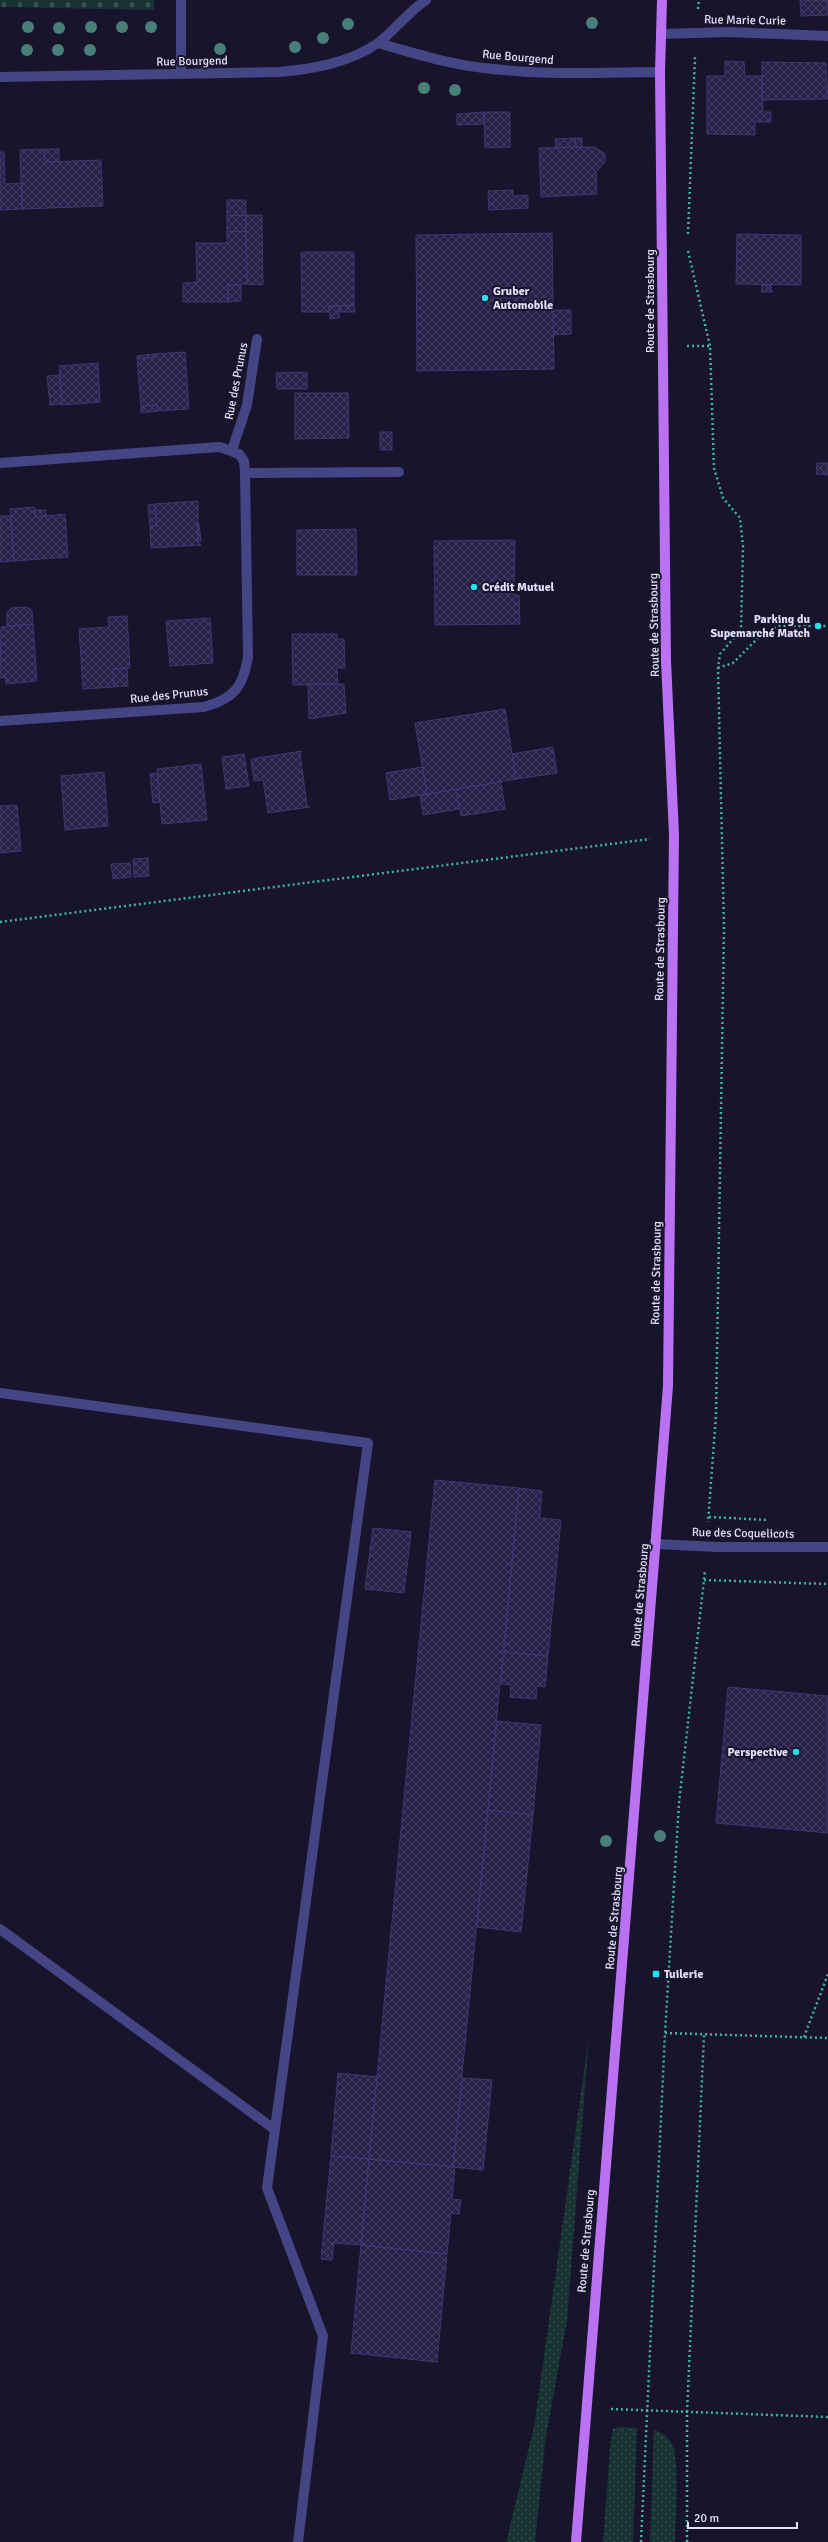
<svg xmlns="http://www.w3.org/2000/svg" width="828" height="2542" font-family="Signika,sans-serif">
	<defs>
		<pattern id="grass-dots" width="8" height="8" patternUnits="userSpaceOnUse"><rect width="8" height="8" fill="#183432"/><path d="M2 2h.1M6 6h.1" fill="none" stroke="#395151" stroke-width="1.8" stroke-linecap="round"/></pattern>
		<pattern id="cemetery-stones" width="16" height="16" patternUnits="userSpaceOnUse"><rect width="16" height="16" fill="#183432"/><path d="M2 7V4a2 2 0 0 1 4 0v3zM10 15v-3a2 2 0 0 1 4 0v3z" fill="#395151"/></pattern>
		<pattern id="building-cross-hatch" width="8" height="8" patternUnits="userSpaceOnUse"><rect width="8" height="8" fill="#28224a"/><path d="M0 0l8 8M0 8l8-8" fill="none" stroke="#474265"/></pattern>
	</defs>
	<rect width="100%" height="100%" fill="#17142b"/>
	<path fill="url(#grass-dots)" d="M589,2036L567,2321L546,2436L535,2542H506L534,2427Z
		M618,2427L637,2428L633,2542H603L611,2437L613,2429Z
		M654,2430C661,2432 667,2436 671,2442C681,2459 675,2520 675,2542H650Z"/>
	<path fill="url(#cemetery-stones)" d="M0,0H154V10L0,7Z"/>
	<path fill="url(#building-cross-hatch)" stroke="#3f3674" d="M800,0H828V15L801,16Z
		M725,61L744,62L745,76H762L763,112H771V122H755V135L707,134V76H725Z
		M762,62L826,63L828,99L762,100Z
		M484,112H510V147L485,148Z
		M484,112V124L457,125V114Z
		M575,138H582V147H576Z
		M575,138L576,147L556,148L555,139Z
		M582,147H594L605,154V162L596,172L597,194L541,197L539,148Z
		M44,149H59V161L45,162Z
		M44,149L45,162L101,160L103,206L22,209L20,150Z
		M0,152H4L5,184L22,183V209L0,210Z
		M513,190V196L528,195V208L489,210L488,191Z
		M227,200H246V215L227,216Z
		M246,215V231L227,232V216Z
		M246,215H262L263,285L247,284Z
		M246,231L247,284L228,285V302H183V283L197,282L196,243H227V232Z
		M552,233L554,369L417,371L416,235Z
		M737,234L801,235V285L736,284Z
		M301,252H354V305L329,306V312H302Z
		M228,285H241V301L228,302Z
		M762,285H771L772,292H761Z
		M354,305L355,312H339V306Z
		M329,306H339V318L330,319Z
		M553,310H571V334L554,335Z
		M185,352L189,409L157,411V405L141,406L137,359L154,357V354Z
		M154,354V357L137,359V356Z
		M98,363L100,402L62,405L59,366Z
		M307,372V389H277L276,373Z
		M60,375L62,404L50,405L47,376Z
		M295,393H348L349,438L295,439Z
		M157,405V411L141,413V406Z
		M380,432H392V450H380Z
		M817,463H828V475L816,474Z
		M198,501V542L201,545L151,548L150,526H157L155,504Z
		M155,504L157,526H150L148,505Z
		M34,507L35,517L65,514L68,557L14,561L10,509Z
		M35,510H46V516L35,517Z
		M0,516H11L14,561L0,562Z
		M197,524H199L201,542H198Z
		M356,529L357,575H297V530Z
		M515,540L514,595H519L520,624L435,625L434,541Z
		M27,607L32,610L33,624L7,626V612L11,608Z
		M127,616L130,668L113,669L114,687L83,689L79,629L109,627L108,617Z
		M210,618L213,663L170,666L166,621Z
		M33,624L37,681L6,684L5,677L0,678L1,627Z
		M292,634H337V639H344L345,668H337L338,684L293,685Z
		M127,668L128,686L114,687L113,669Z
		M308,684H344L346,713L309,719Z
		M505,709L516,779L427,794L415,723Z
		M553,747L557,773L516,779L512,754Z
		M302,751L300,753L307,806L310,807L268,813L263,780L254,781L251,759Z
		M244,754L249,786L226,789L222,757Z
		M201,764L207,820L162,824L157,769Z
		M422,767L427,794L390,800L386,773Z
		M104,772L108,826L65,830L61,776Z
		M157,773L160,802L153,803L150,774Z
		M501,782L505,809L461,816L456,789Z
		M456,789L459,809L423,815L420,796Z
		M17,805L21,851L0,853V806Z
		M148,858L149,876L134,877L133,859Z
		M130,863L131,877L113,879L111,864Z
		M435,1480L519,1488L453,2167L369,2159Z
		M519,1488L542,1491L540,1518L561,1520L548,1656L504,1652Z
		M373,1528L411,1532L404,1593L365,1589Z
		M504,1652L548,1656L545,1687L537,1686L536,1699L510,1697L511,1685L501,1684Z
		M728,1687L828,1696V1833L716,1823Z
		M497,1721L541,1725L533,1815L488,1810Z
		M488,1810L533,1815L521,1932L477,1927Z
		M338,2073L377,2077L369,2159L331,2156Z
		M463,2078L492,2080L483,2170L453,2167Z
		M331,2156L369,2159L361,2245L334,2243L332,2260L321,2259Z
		M369,2159L455,2167L452,2199L461,2200L459,2214L451,2213L447,2254L361,2245Z
		M361,2245L447,2254L437,2362L351,2353Z"/>
	<g fill="none" stroke-linecap="round" stroke-linejoin="round">
		<path stroke="#3db4a6" stroke-width="2.5" stroke-dasharray="2 3" stroke-linecap="butt" d="M698,9L699,0
			M688,234L695,57
			M688,251L710,346
			M687,346H710L714,468L723,498L740,518L743,546L741,630L720,654L718,668L724,928L716,1415L708,1522
			M718,668L733,663L761,635L779,626H828
			M0,922L650,839
			M709,1517L768,1520
			M704,1580L828,1584
			M665,2033L828,2038
			M804,2037L828,1974
			M611,2409L828,2417
			M641,2542L665,2033L679,1803L705,1571
			M687,2542V2413L704,2034"/>
		<path stroke="#444585" stroke-width="10" d="M662,34L729,32L828,36
			M378,43C413,53 448,64 484,68C542,75 601,73 660,72
			M181,74V0
			M0,77L279,72C313,69 349,63 378,43C395,30 408,12 426,0
			M232,450L247,405L257,339
			M0,463L205,448L220,447L239,454L244,461L245,473L248,657C243,688 233,699 204,707L0,721
			M245,473L399,472
			M0,1393L368,1443L267,2188L323,2336L298,2542
			M657,1544L717,1547H828
			M0,1929L274,2129"/>
		<path stroke="#bb72f2" stroke-width="10" d="M576,2542L668,1386L674,835L666,661L660,72L662,0"/>
	</g>
	<g fill="#497f79">
		<circle cx="592" cy="23" r="6"/>
		<circle cx="348" cy="24" r="6"/>
		<circle cx="28" cy="27" r="6"/>
		<circle cx="91" cy="27" r="6"/>
		<circle cx="122" cy="27" r="6"/>
		<circle cx="151" cy="27" r="6"/>
		<circle cx="59" cy="28" r="6"/>
		<circle cx="323" cy="38" r="6"/>
		<circle cx="295" cy="47" r="6"/>
		<circle cx="220" cy="49" r="6"/>
		<circle cx="27" cy="50" r="6"/>
		<circle cx="58" cy="50" r="6"/>
		<circle cx="90" cy="50" r="6"/>
		<circle cx="424" cy="88" r="6"/>
		<circle cx="455" cy="90" r="6"/>
		<circle cx="660" cy="1836" r="6"/>
		<circle cx="606" cy="1841" r="6"/>
	</g>
	<g fill="#1fe2ea" stroke="#17142b" stroke-width="1.5">
		<circle cx="485" cy="298" r="4"/>
		<circle cx="474" cy="587" r="4"/>
		<circle cx="818" cy="626" r="4"/>
		<circle cx="796" cy="1752" r="4"/>
		<rect x="652" y="1970" width="8" height="8" rx="2"/>
	</g>
	<g text-anchor="middle" stroke-width="4" stroke-linejoin="round" paint-order="stroke">
		<g font-size="12" fill="#e2e1fc" stroke="#17142b">
			<text transform="translate(745 20) rotate(1)" y="4">Rue Marie Curie</text>
			<text transform="translate(518 57) rotate(5)" y="4">Rue Bourgend</text>
			<text transform="translate(192 61) rotate(-1)" y="4">Rue Bourgend</text>
			<text transform="translate(650 301) rotate(-90)" y="4">Route de Strasbourg</text>
			<text transform="translate(236 381) rotate(-79)" y="4">Rue des Prunus</text>
			<text transform="translate(654 625) rotate(-91)" y="4">Route de Strasbourg</text>
			<text transform="translate(169 695) rotate(-6)" y="4">Rue des Prunus</text>
			<text transform="translate(660 949) rotate(-89)" y="4">Route de Strasbourg</text>
			<text transform="translate(656 1273) rotate(-89)" y="4">Route de Strasbourg</text>
			<text transform="translate(743 1533) rotate(1)" y="4">Rue des Coquelicots</text>
			<text transform="translate(640 1595) rotate(-85)" y="4">Route de Strasbourg</text>
			<text transform="translate(614 1918) rotate(-85)" y="4">Route de Strasbourg</text>
			<text transform="translate(586 2241) rotate(-85)" y="4">Route de Strasbourg</text>
		</g>
		<g font-size="12" font-weight="bold" fill="#e2e1fc" stroke="#17142b" text-anchor="start">
			<text x="493" y="295">Gruber<tspan x="493" dy="14">Automobile</tspan></text>
			<text x="482" y="591">Crédit Mutuel</text>
			<text x="810" y="623" text-anchor="end">Parking du<tspan x="810" dy="14">Supemarché Match</tspan></text>
			<text x="788" y="1756" text-anchor="end">Perspective</text>
			<text x="664" y="1978">Tuilerie</text>
		</g>
	</g>
	<path d="M688 2522v6h109v-6" fill="none" stroke="#e2e1fc" stroke-width="2"/>
	<text x="694" y="2522" font-size="12" fill="#e2e1fc" stroke="#17142b" stroke-width="3" paint-order="stroke">20 m</text>
</svg>
